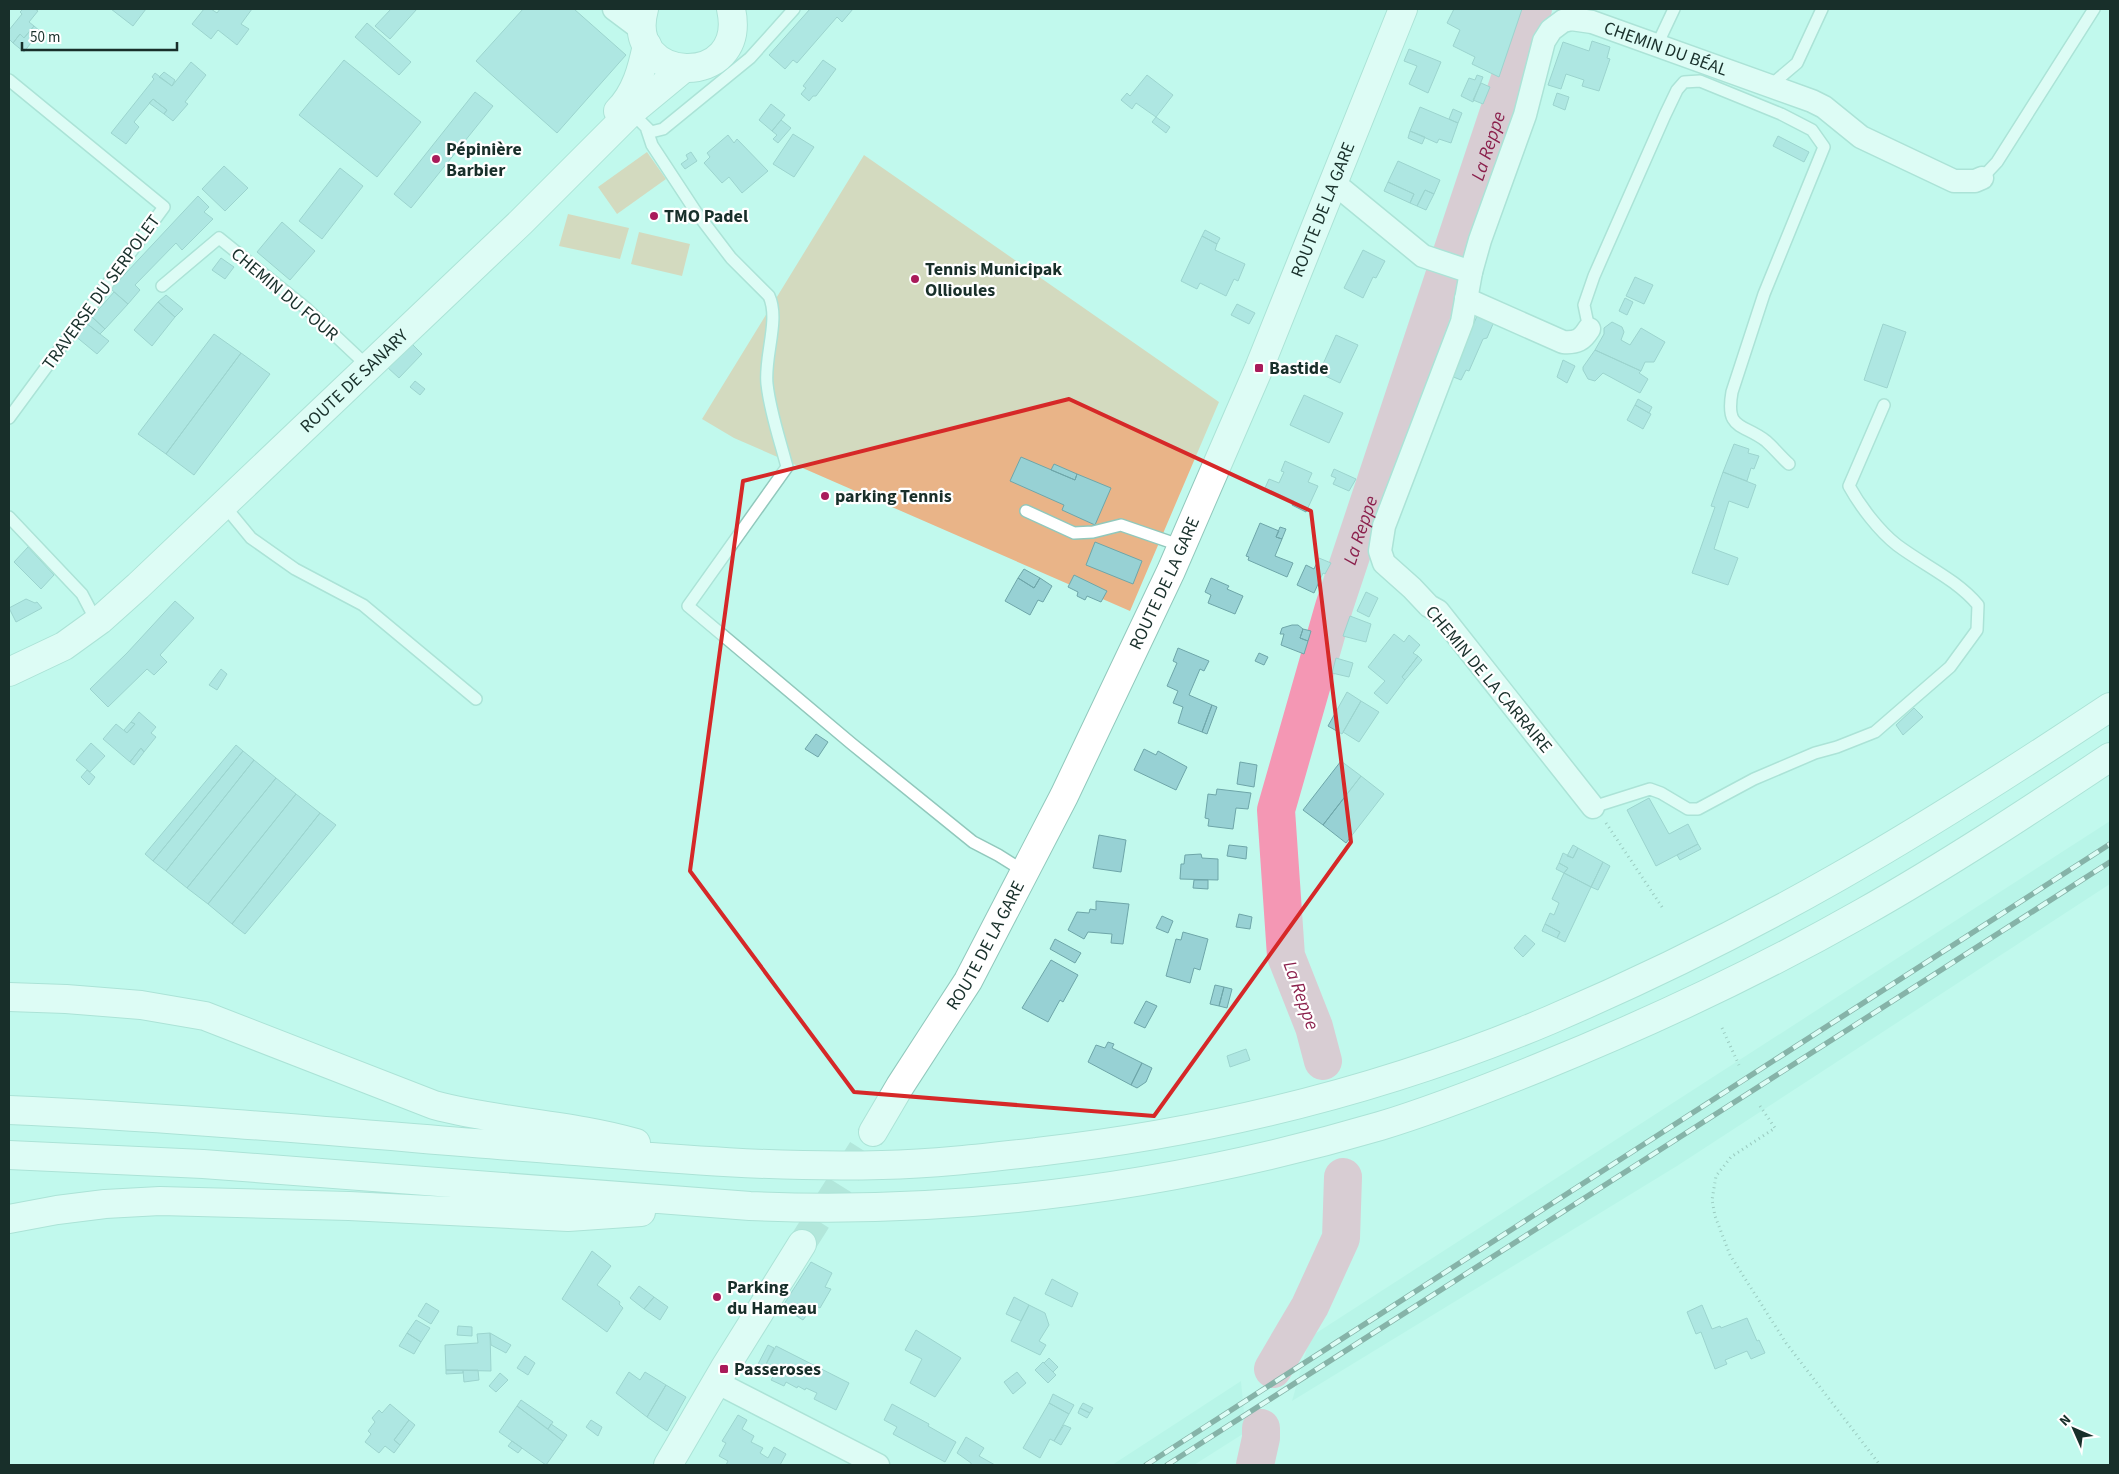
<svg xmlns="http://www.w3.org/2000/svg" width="2119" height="1474" font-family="'Source Sans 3',sans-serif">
	<rect width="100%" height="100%" fill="#c1f9ed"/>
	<path fill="#aef0e2" d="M2110,821V884L1677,1166L1292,1401L1310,1337Z
		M1241,1381L1246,1432L1194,1465H1112Z"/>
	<path fill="#e9b488" d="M647,152L666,179L617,214L598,187Z
		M864,155L1219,402L1130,611L734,438L702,419Z
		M568,214L629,228L620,259L559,246Z
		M639,232L690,244L682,276L631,264Z"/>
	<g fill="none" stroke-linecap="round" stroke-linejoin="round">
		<g stroke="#f497b4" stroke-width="38">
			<path id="s1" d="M1323,1061L1314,1027L1286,956L1276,810L1334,607L1533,9"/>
			<path d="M1273,1369L1310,1306L1341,1238L1343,1177"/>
			<path d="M1255,1465L1261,1438V1428"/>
		</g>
	</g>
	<path fill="#97d1d4" stroke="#6ea6a9" d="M23,9H35L38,11L29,22L34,26L24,38L20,34L13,43L9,39V30L22,14L20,12Z
		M111,9H146L133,26Z
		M204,9H211L217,13L220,9H252L241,24L249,29L237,45L218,30L211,39L192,24Z
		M391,9H417L390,39L375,26Z
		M523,9H574L626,55L557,133L476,61Z
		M810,9H853L842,22L837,17L797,63L793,60L785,69L769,55Z
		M1454,9H1522L1499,77L1472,64L1475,57L1453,46L1460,30L1447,23Z
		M367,23L411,62L399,75L355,37Z
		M34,26L40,31L24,52L13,43L20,34L24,38Z
		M1592,41L1610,47L1607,58L1610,59L1599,91L1582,86L1584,80L1566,74L1561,89L1548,85L1563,42L1589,51Z
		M1409,49L1441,62L1428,93L1409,84L1417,66L1404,61Z
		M344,60L421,122L377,177L299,115Z
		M823,60L836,69L816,96H813L809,101L801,94L806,88L803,86Z
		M191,62L206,75L185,102L188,104L173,121L164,114L167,110L153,99L134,122L139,127L126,144L111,133L154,79L152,77L155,73L172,86Z
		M164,72L175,80L172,86L159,77Z
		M1147,75L1173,95L1156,117L1136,103L1132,109L1121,100L1127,93L1130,96Z
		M1477,75L1483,77L1473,102L1461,96L1469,78L1475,80Z
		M1481,83L1490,87L1483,104L1473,100Z
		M475,92L493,106L411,208L394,194Z
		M1557,93L1569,97L1565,110L1553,105Z
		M153,99L167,110L164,114L149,103Z
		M771,104L785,115L772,131L759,120Z
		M1420,107L1458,123L1451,143L1439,139L1437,143L1410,131Z
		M1453,109L1462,113L1458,123L1449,119Z
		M1156,117L1170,127L1166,133L1152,122Z
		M781,120L791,128L778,143L773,139L777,135L772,131Z
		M1410,131L1425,137L1422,144L1408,138Z
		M793,134L814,147L794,177L773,164Z
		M728,135L734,143L737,139L768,171L742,193L729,177L722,183L704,163L710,157L707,153Z
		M1778,136L1809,152L1804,162L1773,146Z
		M691,152L697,161L685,169L681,164L688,159L686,155Z
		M1398,161L1440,180L1434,194L1425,190L1417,206L1410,203L1414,194L1388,182Z
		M224,166L248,188L225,211L202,189Z
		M340,168L363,186L322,239L299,221Z
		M1388,182L1414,194L1410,203L1384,191Z
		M1425,190L1434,194L1426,210L1417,206Z
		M198,196L209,207L204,212L213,219L182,250L176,243L135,285L140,290L128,304L111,289Z
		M282,222L315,251L290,280L257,252Z
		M1205,230L1220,238L1217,244L1202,236Z
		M1202,236L1217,244L1215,250L1245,264L1238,281L1234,279L1226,296L1200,283L1197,289L1181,281Z
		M1363,250L1385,261L1376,278L1373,277L1363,298L1344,288Z
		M221,258L234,267L225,279L212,270Z
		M1635,277L1653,285L1644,304L1626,296Z
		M114,292L128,304L105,329L92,317Z
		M166,295L183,309L175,317L158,302Z
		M1625,298L1633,302L1627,315L1619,311Z
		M158,302L175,317L152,346L134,330Z
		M1237,304L1255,313L1249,324L1231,315Z
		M1480,309L1496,317L1487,338L1483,339L1469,371L1466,370L1461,380L1451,376Z
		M92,317L105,329L100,334L86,323Z
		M1612,322L1622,327L1624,332L1621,340L1630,345L1641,328L1665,342L1654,362H1645L1641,371L1595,350L1604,334V328Z
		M86,323L109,341L97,354L74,335Z
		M1883,324L1906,332L1887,388L1864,380Z
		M214,334L241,353L166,454L138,434Z
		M1336,335L1358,345L1340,383L1319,373Z
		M411,343L422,354L399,378L387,367Z
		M1595,350L1641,371L1639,373L1648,379L1640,393L1603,373L1595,381L1588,379L1583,370V367Z
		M241,353L270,374L194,475L166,454Z
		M1563,360L1575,366L1567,383L1557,377Z
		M415,381L425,389L420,395L410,387Z
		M1304,395L1343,413L1329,443L1290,425Z
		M1638,399L1652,407L1649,413L1635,405Z
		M1635,405L1651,414L1643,429L1627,420Z
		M1734,444L1749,449L1748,453L1759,456L1754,469L1751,468L1747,481L1723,472Z
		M1021,457L1075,480L1077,474L1111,488L1095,525L1062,510L1064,505L1010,481Z
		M1285,461L1312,473L1308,482L1318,486L1306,512L1292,505L1294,501L1265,488L1269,479L1279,483L1284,472L1281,471Z
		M1054,464L1077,474L1075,480L1051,470Z
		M1334,469L1356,479L1349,491L1333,484L1336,478L1331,476Z
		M1723,472L1756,485L1748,508L1729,501L1714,549L1738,558L1728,585L1692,573L1715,507L1711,506Z
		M1260,523L1279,531L1276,537L1282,539L1275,556L1293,563L1287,577L1248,560L1249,557L1246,556Z
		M1280,527L1286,529L1282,539L1276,537Z
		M1095,542L1142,561L1133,584L1086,565Z
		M28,547L54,575L41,589L14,562Z
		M1319,558L1331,563L1325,574L1323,573L1314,593L1297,585L1306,565L1314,569Z
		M1024,569L1040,578L1034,588L1018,578Z
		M1074,575L1107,591L1101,602L1087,596L1085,600L1077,596L1078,592L1068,587Z
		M1018,578L1034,588L1040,578L1052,586L1043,602L1038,600L1030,615L1005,601Z
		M1211,578L1229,586L1227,589L1243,596L1235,614L1208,603L1211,595L1205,592Z
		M1366,592L1378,598L1369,617L1357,611Z
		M26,599L35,603L37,602L42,608L16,622L9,608Z
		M175,601L194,618L160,655L167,662L154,675L147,669L108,707L90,689L127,653Z
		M1350,616L1371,624L1366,642L1343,636Z
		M1292,625H1298L1303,629L1300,638L1308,641L1304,654L1281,645L1284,634H1280L1282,628Z
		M1303,629L1311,631L1308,641L1300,638Z
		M1394,634L1404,642L1409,635L1420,645L1413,653L1418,656L1402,677L1405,680L1387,704L1374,693L1385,681L1368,667Z
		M1178,648L1209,661L1204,671L1200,669L1189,695L1212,705L1202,732L1178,723L1183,707L1173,703L1178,691L1167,686L1177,663L1173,661Z
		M1259,653L1268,657L1264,665L1255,661Z
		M1418,656L1422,660L1405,680L1402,677Z
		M1336,658L1353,663L1349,677L1332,673Z
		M221,669L227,674L217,690L209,685Z
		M1347,692L1361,701L1342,734L1328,726Z
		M1361,701L1379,712L1359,742L1343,732Z
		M1212,705L1217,707L1207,734L1202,732Z
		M1914,708L1923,717L1903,735L1896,725Z
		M139,712L156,727L151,733L156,737L144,752L141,748L130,762L103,739L116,724L127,733L135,724L131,722Z
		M131,722L135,724L127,733L124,730Z
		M816,734L828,742L818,757L805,749Z
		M91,743L105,756L90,772L76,760Z
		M236,745L243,751L153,861L145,854Z
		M141,748L144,752L134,765L130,762Z
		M1144,749L1156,755L1158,751L1187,767L1176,790L1134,770Z
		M243,751L254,760L166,871L153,861Z
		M254,760L276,778L187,888L166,871Z
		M1341,761L1361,776L1323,825L1303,810Z
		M1240,762L1257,765L1254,787L1237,784Z
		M87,770L95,777L89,785L81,777Z
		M1361,776L1384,794L1346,843L1323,825Z
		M276,778L296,794L208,904L187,888Z
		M1217,789L1251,793L1248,809L1236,808L1233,829L1208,826L1209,819L1205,818L1208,794L1216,795Z
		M296,794L320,813L232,924L208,904Z
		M1649,798L1669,834L1688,824L1698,844L1656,866L1627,810Z
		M320,813L336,825L245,934L232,924Z
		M1099,835L1126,840L1121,872L1093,868Z
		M1698,844L1701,849L1680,860L1677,855Z
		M1229,845L1247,847L1246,859L1227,856Z
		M1573,845L1578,848L1573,858L1567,856Z
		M1578,848L1603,862L1591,887L1564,873L1568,868L1559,863L1563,853L1573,858Z
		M1201,854L1202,858L1218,859V880L1180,879L1181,864H1184L1185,855Z
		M1603,862L1610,866L1598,890L1591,887Z
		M1559,863L1568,868L1564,873L1556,869Z
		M1564,873L1591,887L1565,942L1557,938L1560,932L1545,924L1550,913L1554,915L1559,903L1552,899Z
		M1194,880H1208V889L1193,888Z
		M1096,901L1129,904L1123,944L1111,943L1112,934L1088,932L1084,939L1068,930L1077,912L1089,913L1090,909L1096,910Z
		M1239,914L1252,917L1250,929L1236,927Z
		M1162,916L1173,921L1168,933L1156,928Z
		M1545,924L1560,932L1557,938L1542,931Z
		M1183,932L1208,939L1200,970L1194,968L1190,983L1166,976L1176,939L1181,940Z
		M1525,935L1535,944L1523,957L1514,948Z
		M1055,939L1081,953L1075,963L1050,949Z
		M1051,960L1078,975L1063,1002L1060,1000L1048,1022L1022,1008Z
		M1215,985L1224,987L1219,1006L1210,1004Z
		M1224,987L1232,989L1227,1008L1219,1006Z
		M1146,1001L1157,1006L1145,1028L1134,1023Z
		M1108,1042L1114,1044L1112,1048L1142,1063L1131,1085L1088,1062L1096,1045L1105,1048Z
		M1246,1049L1250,1060L1230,1067L1227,1056Z
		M1142,1063L1152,1068L1146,1082L1137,1088L1131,1085Z
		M592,1251L611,1266L597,1285L620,1302L619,1304L623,1308L607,1332L562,1299Z
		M811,1262L832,1273L825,1287L831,1289L820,1308L814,1305L803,1320L782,1307Z
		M1052,1279L1078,1293L1072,1307L1045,1294Z
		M639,1286L654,1297L644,1309L630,1298Z
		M654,1297L668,1307L660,1320L644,1309Z
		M1014,1297L1029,1305L1021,1321L1006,1314Z
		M426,1303L439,1311L431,1324L418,1316Z
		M1029,1305L1045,1313L1049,1325L1039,1341L1046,1345L1040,1355L1011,1341Z
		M1702,1305L1712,1329L1720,1326L1721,1328L1747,1318L1757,1341L1759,1340L1765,1353L1751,1359L1747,1351L1725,1360L1727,1364L1715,1369L1701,1332L1696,1334L1687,1312Z
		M416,1320L430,1328L421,1342L407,1333Z
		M458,1326L472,1327V1336L457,1335Z
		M916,1330L961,1358L935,1397L910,1383L922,1359L905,1350Z
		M407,1333L421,1342L414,1354L399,1346Z
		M490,1333L511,1345L506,1353L491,1345Z
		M490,1333L491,1371L446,1370L445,1345L478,1343L477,1334Z
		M768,1345L774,1348L763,1370L757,1366Z
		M776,1346L849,1383L836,1410L814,1399L817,1393L806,1388L805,1390L798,1386L797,1388L786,1382L784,1386L771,1380L774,1375L763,1370Z
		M525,1356L535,1363L528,1375L517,1368Z
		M1049,1358L1058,1367L1053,1372L1044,1363Z
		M1043,1362L1056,1375L1048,1383L1035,1370Z
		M446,1370H463V1373L446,1374Z
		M463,1370H478L479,1380L464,1382Z
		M629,1372L640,1380L645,1372L666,1385L647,1417L616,1393Z
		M1017,1372L1026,1383L1013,1394L1004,1382Z
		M500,1373L508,1380L496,1392L489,1386Z
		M666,1385L686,1397L667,1431L647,1417Z
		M1053,1394L1074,1405L1069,1414L1049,1403Z
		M521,1400L553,1422L548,1429L517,1406Z
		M1049,1403L1069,1414L1054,1441L1050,1439L1040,1458L1023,1448Z
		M1083,1403L1093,1408L1090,1413L1080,1408Z
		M390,1404L409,1420L394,1440L400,1445L394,1453L385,1446L379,1453L365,1442L371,1434L368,1431L375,1422L372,1418L379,1410L382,1413Z
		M892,1404L929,1424L928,1426L956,1442L945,1462L893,1434L897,1427L884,1420Z
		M517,1406L563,1441L546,1465L499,1432Z
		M1080,1408L1090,1413L1087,1418L1078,1413Z
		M738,1415L747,1420L742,1429L754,1436L751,1442L763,1448L760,1453L768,1458L774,1447L786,1454L780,1465H726L728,1461L719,1456L726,1443L722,1441Z
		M409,1420L415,1425L400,1445L394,1440Z
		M591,1420L602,1427L598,1436L586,1427Z
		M551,1424L567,1435L563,1441L548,1429Z
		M1064,1425L1071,1428L1061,1445L1054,1441Z
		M966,1437L984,1448L979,1456L995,1465H971V1463L957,1453Z
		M512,1441L522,1448L518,1453L508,1446Z"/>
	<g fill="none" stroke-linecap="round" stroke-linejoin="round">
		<path stroke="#9fd1c6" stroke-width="28" stroke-dasharray="28 14" stroke-linecap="butt" d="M802,1244L873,1132"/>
		<defs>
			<path id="lane" d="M1657,45L1674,9
				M9,80L164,207L9,418
				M1771,85L1797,63L1822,9
				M631,112L651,132L663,129L750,58L794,9
				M647,130L652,145L696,212L731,258L769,296C780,320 764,356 767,384C770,412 780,440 787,467L688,606L852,744L973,842L998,855L1025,872
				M1982,178L1997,162L2094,9
				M162,286L219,238L307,309L360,359
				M1589,329L1584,305L1594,276L1665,115L1677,90L1684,82L1700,81L1781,114L1812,130L1824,147L1764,294L1732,392C1725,431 1743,423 1766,441C1774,448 1781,457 1789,464
				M223,504L251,538L295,569L363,605L476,699
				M1026,511L1074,533L1093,532L1121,525L1182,546
				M9,517L82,594L92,613
				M1593,807L1650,789L1661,793L1688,809H1698L1754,779L1815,753L1837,747L1875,732L1950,667L1977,630L1978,605C1956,579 1925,566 1897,545C1879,531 1860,506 1849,486L1884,405"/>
			<g id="street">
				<path d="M614,9L642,30"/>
				<path d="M1334,183L1423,256L1471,272"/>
				<path d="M1466,299L1563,342C1577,343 1582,340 1589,329"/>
				<path id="s2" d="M1593,807L1438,611L1429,606L1412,588L1384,563L1380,551L1384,526L1462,322L1471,272L1480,240L1525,115L1544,41L1551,30L1563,21L1571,19L1592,22L1812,101L1824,107L1861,137L1954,181H1975L1982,178"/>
				<path d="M716,1382L878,1465"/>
			</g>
			<g id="secondary">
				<path d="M644,9C623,85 749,90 731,9"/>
				<path d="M618,111C636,93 642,69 647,45"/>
				<path id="s3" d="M9,672L64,646L100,620L138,586L521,222L631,112L683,69"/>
				<path id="s4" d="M873,1132L900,1086L968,981L1064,796L1171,571L1259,368L1403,9"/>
				<path d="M668,1465L724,1369L802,1244"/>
			</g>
			<path id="highway" d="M9,997L66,999L141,1005L205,1016L434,1105C501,1123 570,1124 636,1143
				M9,1110C190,1118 370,1135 550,1149C661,1158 771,1168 882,1165C934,1164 985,1158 1037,1152C1212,1132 1387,1089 1550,1020C1648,978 1745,930 1838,877C1931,824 2021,766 2110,707
				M9,1155L203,1164L750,1206C962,1215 1176,1186 1380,1126C1433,1110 1486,1089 1538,1068C1649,1023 1758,972 1862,913C1947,865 2029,811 2110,757
				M9,1219L57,1210L105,1204L160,1201L349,1206L568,1217L641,1212"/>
		</defs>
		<use href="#lane" stroke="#91c8bc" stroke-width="14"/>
		<use href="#street" stroke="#91c8bc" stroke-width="25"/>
		<use href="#secondary" stroke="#91c8bc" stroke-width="30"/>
		<use href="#highway" stroke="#91c8bc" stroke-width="30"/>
		<path stroke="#6b928a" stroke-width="3" stroke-dasharray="1 4" stroke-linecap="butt" d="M1606,823L1664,910
			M1722,1028L1739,1065
			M1760,1106L1775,1128L1731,1157L1716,1176L1712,1200L1715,1216L1730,1255L1786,1343L1880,1465"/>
		<use href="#lane" stroke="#fff" stroke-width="11"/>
		<use href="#street" stroke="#fff" stroke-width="22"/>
		<use href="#secondary" stroke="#fff" stroke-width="28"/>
		<use href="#highway" stroke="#fff" stroke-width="28"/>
		<defs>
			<path id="rail" d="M1146,1465L2110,844
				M1167,1465L2110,862"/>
		</defs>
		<use href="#rail" stroke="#3e5d56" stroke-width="5.5"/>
		<use href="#rail" stroke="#fff" stroke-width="4" stroke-dasharray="11" stroke-linecap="butt"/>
	</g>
	<path d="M0 0H2119V1474H0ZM1069,399L1311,511L1351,842L1154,1116L854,1092L690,871L743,481Z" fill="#c1f9ed" fill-opacity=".55" fill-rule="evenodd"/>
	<path fill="none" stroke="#d62828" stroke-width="4" stroke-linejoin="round" d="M1069,399L1311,511L1351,842L1154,1116L854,1092L690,871L743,481Z"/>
	<g fill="#a91b5a" stroke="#fff" stroke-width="2">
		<circle cx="436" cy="159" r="5"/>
		<circle cx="654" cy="216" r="5"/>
		<circle cx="915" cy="279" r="5"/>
		<rect x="1254" y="363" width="10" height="10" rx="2.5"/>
		<circle cx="825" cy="496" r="5"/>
		<circle cx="717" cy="1297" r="5"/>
		<rect x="719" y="1364" width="10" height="10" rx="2.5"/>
	</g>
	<g text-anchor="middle" stroke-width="4.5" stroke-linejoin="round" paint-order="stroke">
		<g font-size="18" fill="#182f2a" stroke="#fff">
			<text dy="6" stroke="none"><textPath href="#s2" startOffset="1008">CHEMIN DU BÉAL</textPath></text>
			<text dy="6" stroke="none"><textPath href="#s4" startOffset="1028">ROUTE DE LA GARE</textPath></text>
			<text transform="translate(101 292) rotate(-54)" y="6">TRAVERSE DU SERPOLET</text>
			<text transform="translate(285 294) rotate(40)" y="6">CHEMIN DU FOUR</text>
			<text dy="6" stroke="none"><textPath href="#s3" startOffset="454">ROUTE DE SANARY</textPath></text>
			<text dy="6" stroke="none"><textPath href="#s4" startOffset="622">ROUTE DE LA GARE</textPath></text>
			<text transform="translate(1489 679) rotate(50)" y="6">CHEMIN DE LA CARRAIRE</text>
			<text dy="6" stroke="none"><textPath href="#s4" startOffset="218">ROUTE DE LA GARE</textPath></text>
		</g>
		<g font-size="18" font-weight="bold" fill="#182f2a" stroke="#fff" text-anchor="start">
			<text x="446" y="155">Pépinière<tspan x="446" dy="21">Barbier</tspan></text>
			<text x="664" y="222">TMO Padel</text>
			<text x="925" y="275">Tennis Municipak<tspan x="925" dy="21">Ollioules</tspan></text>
			<text x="1269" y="374">Bastide</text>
			<text x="835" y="502">parking Tennis</text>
			<text x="727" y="1293">Parking<tspan x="727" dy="21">du Hameau</tspan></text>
			<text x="734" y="1375">Passeroses</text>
		</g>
		<g font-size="19" font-style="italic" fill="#8b204c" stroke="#fff">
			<text dy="7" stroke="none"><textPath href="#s1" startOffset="955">La Reppe</textPath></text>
			<text dy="7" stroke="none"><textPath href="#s1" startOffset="550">La Reppe</textPath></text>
			<text transform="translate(1302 995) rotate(70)" y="7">La Reppe</text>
		</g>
	</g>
	<rect width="2119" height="1474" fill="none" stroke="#182f2a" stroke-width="20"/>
	<g transform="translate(2074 1429) rotate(315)" stroke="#ffffff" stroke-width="4" paint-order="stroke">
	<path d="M0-4L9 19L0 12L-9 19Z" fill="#182f2a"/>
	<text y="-8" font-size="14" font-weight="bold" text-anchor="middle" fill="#182f2a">N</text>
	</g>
	<path d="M22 42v8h155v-8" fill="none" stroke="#182f2a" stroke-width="2.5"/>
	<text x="30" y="42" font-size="15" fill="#182f2a" stroke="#ffffff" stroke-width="4" paint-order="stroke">50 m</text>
</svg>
